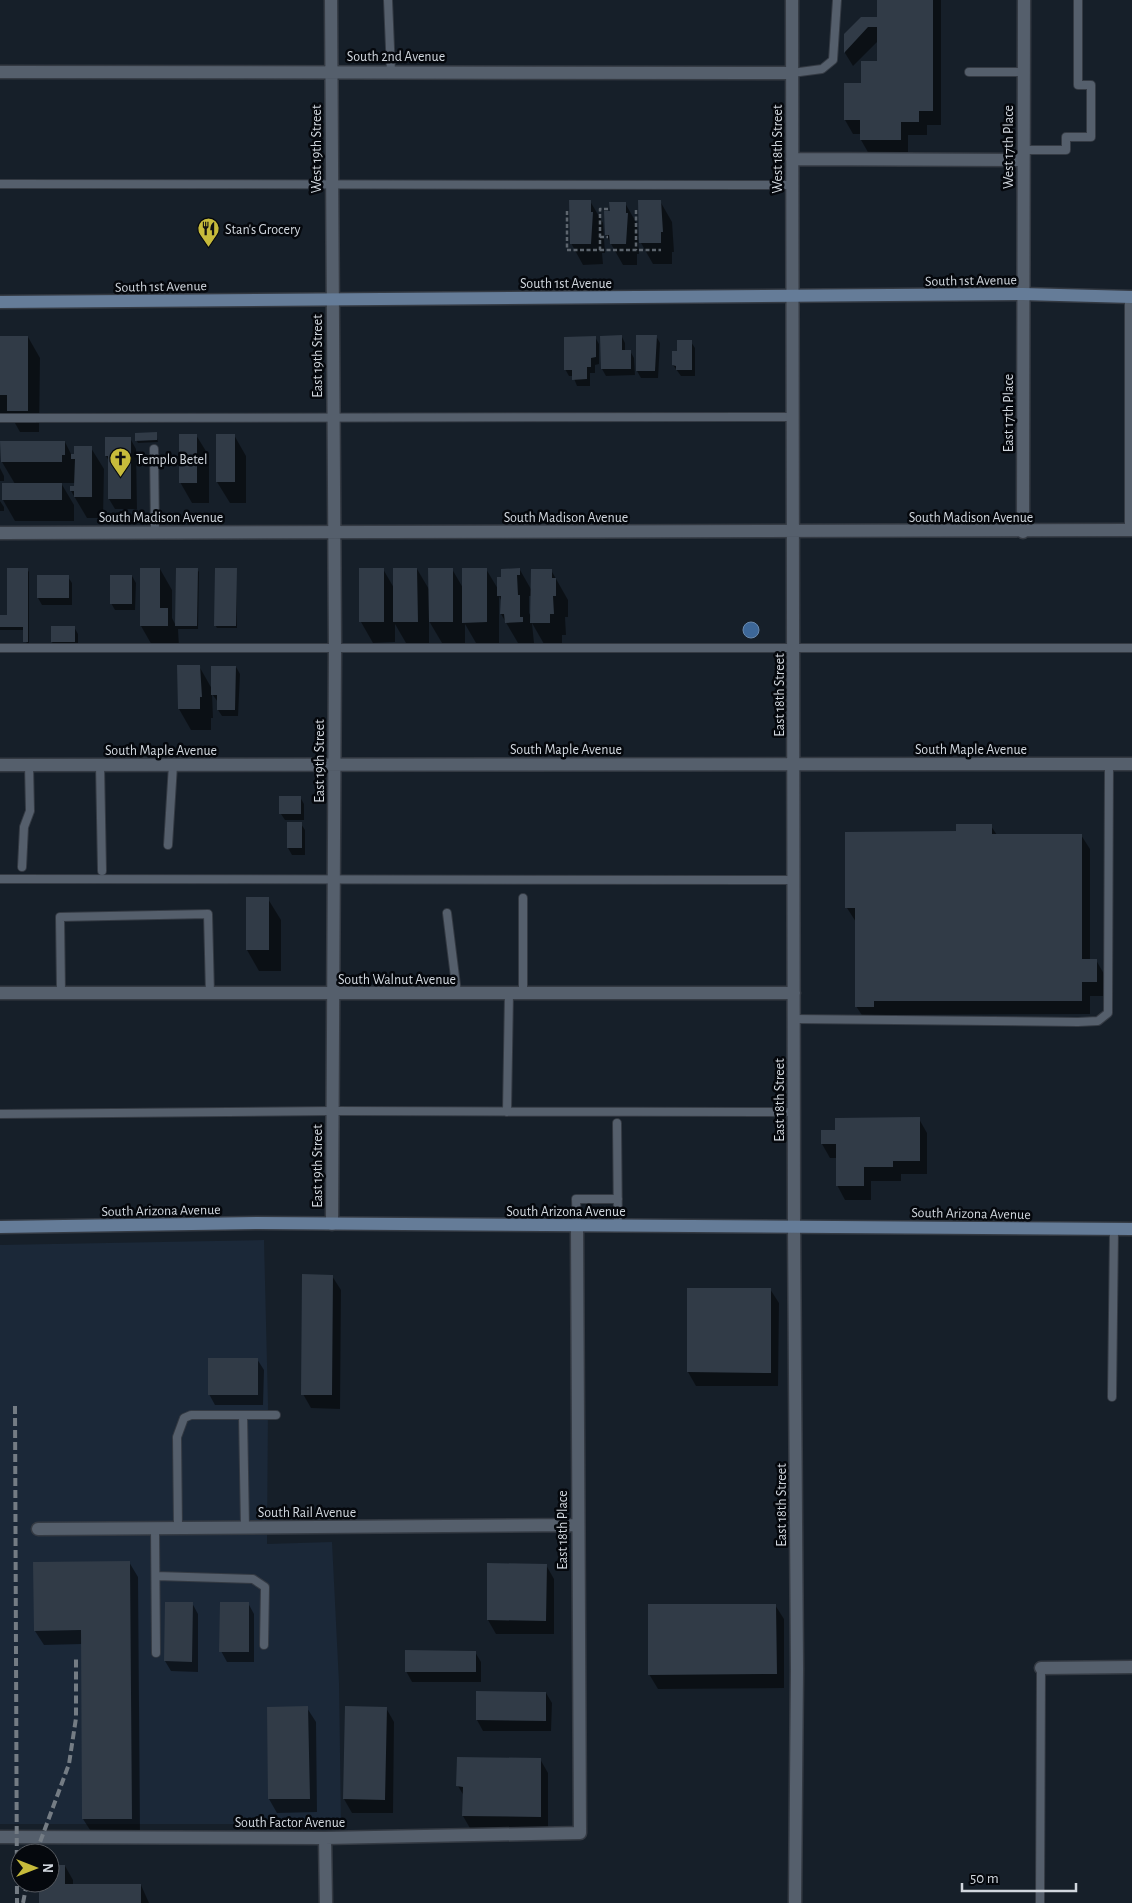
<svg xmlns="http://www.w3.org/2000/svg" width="1132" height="1903" font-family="'Alegreya Sans',sans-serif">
	<rect width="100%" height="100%" fill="#161f29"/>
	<path fill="#1b2838" d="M264,1240L268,1404L267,1544L332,1542L339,1683L341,1824H0V1245Z"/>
	<path fill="#3d6798" stroke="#6989ad" d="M743 630a8 8 0 1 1 16 0a8 8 0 1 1-16 0Z"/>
	<path fill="#0007" fill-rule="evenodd" d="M878,0H941V125H927V135H908V154H869L861,140V134H853L845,120L862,84L878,63V41L853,66L845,53V35L878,18Z
		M590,201L603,223L605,253H602L603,264L583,265L571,243Z
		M640,201H660L672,222L674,252H672V264H653L641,243Z
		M625,203L637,224L639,254H637V265H623L606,235L611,212Z
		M637,336H656L660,343L658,378H641L637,371Z
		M0,337H28L40,358L39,432H20L11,416H0Z
		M595,337L599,344V364L595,365V373H590V386H577L573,376H569L565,369Z
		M622,337L625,343V351H630L634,358L635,375L606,376L602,369Z
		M691,342L695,348V376H681L673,365L678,352Z
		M156,434L158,442L138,443L136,440Z
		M196,435L209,456V503H192L180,482Z
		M234,435L246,456V503H230L217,482Z
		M130,438L136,449L137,509H115L109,499V461L106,456Z
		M65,442L72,456L91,448L104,469L103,518H87L71,491L76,487V483H61L74,505V521H15L3,500L15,484L2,462Z
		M0,468L4,476V481H0Z
		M0,501L4,507V511H0V518Z
		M27,569L29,572V644L24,641V630H0V616H8Z
		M160,569L172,590V618L176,626L197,569L199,572L198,629H178L179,647H153L141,626Z
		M236,569L237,628H217L215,625Z
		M383,569L394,588L417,569L430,591L452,569L463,588L486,569L498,589L520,570L532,591L551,570L568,600V617H565L566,635H562V644H544L532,623L534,643H518L501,614L502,602L499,596V643H476L465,624V643H442L429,621V643H406L395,624V642L373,643L361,622ZM529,596H532V618L529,613Z
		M132,576L136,583L135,610H115L111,603Z
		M68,577L72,583V605H42L38,598Z
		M52,627H74L78,634V649H56L52,642Z
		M199,666L212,689L236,667L240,674L238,716H222L218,710V702L212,694L213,718H211V730H191L179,709Z
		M300,797L304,804V820H285L281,814Z
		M301,824L305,830V855H292L288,848Z
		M991,826L997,835H1081L1090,849V960H1096L1104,974V996H1090V1014L881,1015V1020H865L856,1006V922L847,908V833H957Z
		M268,899L281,920V971H259L247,950Z
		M919,1119L927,1133V1174H901V1181H871V1200H845L837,1185V1158H830L822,1144L837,1131Z
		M332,1276L341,1290L340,1409L311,1408L303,1394Z
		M770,1289L779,1303L778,1386H696L688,1372Z
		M257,1359L264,1370L263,1405H215L209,1394Z
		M129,1562L138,1577L140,1833H92L83,1819L82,1644L44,1645L35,1631Z
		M546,1565L554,1579V1634H496L488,1620Z
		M192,1603L198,1614V1672L171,1671L165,1661Z
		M248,1603L254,1614V1662H227L221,1651Z
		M775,1605L784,1619V1688L658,1689L649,1674Z
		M475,1652L481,1662V1682H412L406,1671Z
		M477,1692L546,1693L552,1703L551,1731H483L477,1720Z
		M307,1708L316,1722L317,1812L277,1813L269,1799Z
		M386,1708L394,1722L393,1813H352L344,1799Z
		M540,1759L548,1773V1831L471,1830L463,1816L464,1796L458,1786Z
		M50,1866H65L73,1880V1885H141L149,1903H40V1883H50Z"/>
	<path fill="#313b47" d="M877,0H933V111H919V122H901V140H860V120H844V83H861V61H877V27H868L844,53V34L861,17H877Z
		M569,200H591V212H593L591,244H570Z
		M638,200H661L663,232H661V243H639Z
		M609,202H626V213H628L626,244H610L609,235H605L604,211H610Z
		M622,335V350H631V369H601L600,336Z
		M636,335H657L655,371H636Z
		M0,336H28V411H7V395H0Z
		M596,336V357L591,358V367H587V379L572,380V370H564V337Z
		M677,340H692V370H676V366L672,365V351H677Z
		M157,432V440L135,441V433Z
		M179,434H197V483H179Z
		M216,434H235V482H216Z
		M105,437H131V499H108V456H105Z
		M0,441H65V455H62V462H1Z
		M74,446H92V497H74V491H70V486H74L75,459H71V454H74Z
		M2,483H62V500H2Z
		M7,568H28V642H23V627H0V615H7Z
		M140,568H160V608H168V626H140Z
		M176,568H198L197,626H175Z
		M215,568H237L236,626H214Z
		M359,568H384V622H359Z
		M393,568H417L418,622H393Z
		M428,568H453V622H429Z
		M462,568H487V622L462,623Z
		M520,568V575H517L518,595H520V617H523V622L505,623L504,614H500L501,596H497V577H501V569Z
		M531,569H552V578H556V596H553L554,614H550V623H530Z
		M37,575H69V598H37Z
		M110,575H132V604H110Z
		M51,626H75V642H51Z
		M177,665H200L202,697H200V709H178Z
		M211,666H236L235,710H217V695H211Z
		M279,796H301V814H279Z
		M287,822H302V848H287Z
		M956,824H992V834H1082V959H1097V982H1082V1001H874V1007H855V908H845V832L956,831Z
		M246,897H269V950H246Z
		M920,1117V1161H893V1167H864V1186H836V1144H821V1130H835V1118Z
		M302,1274L333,1275L332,1395H301Z
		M687,1288H771V1373L687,1372Z
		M208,1358H258V1395H208Z
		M130,1561L132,1819H82L81,1630L34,1631L33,1562Z
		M487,1563L547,1564L546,1621L487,1620Z
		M165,1602H193L192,1662L164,1661Z
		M220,1602H249V1652H219Z
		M648,1604H776L777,1674L648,1675Z
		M405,1650L476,1651V1672H405Z
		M476,1691L546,1692V1721L476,1720Z
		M308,1706L310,1799H268L267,1707Z
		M345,1706L387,1707L385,1800L343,1799Z
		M457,1757L541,1758V1817L462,1816L463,1787L456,1786Z
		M50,1865H65V1884H141V1903H39V1883H50Z"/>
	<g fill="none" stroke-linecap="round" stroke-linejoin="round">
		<defs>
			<path id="lane" d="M388,0L391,72
				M969,72H1024
				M792,73L822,69L833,60L837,0
				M1023,150H1066V137H1091V85H1078V0
				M0,184L792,185
				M1129,297V530
				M0,418L793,417
				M154,449L155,532
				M0,648H1132
				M100,765L102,871
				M168,845L173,765
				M22,867L24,827L30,811L29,765
				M0,879L794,880
				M523,898V993
				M447,913L457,993
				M61,993L60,917L208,914L210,994
				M794,1019L1078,1022L1098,1021L1108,1013L1109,764
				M507,1112L509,993
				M0,1114L332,1111L794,1112
				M617,1123L618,1227
				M577,1227L576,1199H618
				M1112,1397L1114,1229
				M243,1415L245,1528
				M155,1528L156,1653
				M178,1528L177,1437L184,1418L191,1415H276
				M156,1576L253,1579L265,1587L264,1645
				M1040,1903L1041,1668"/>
			<path id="street" d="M331,0L335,648L332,1224
				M792,0L794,1225L797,1669L795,1903
				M0,72L792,73
				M792,159L1023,160
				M1023,532L1024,0
				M0,533L1132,530
				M0,765L1132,764
				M0,993H794
				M38,1529L577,1525
				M1041,1668L1132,1667
				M0,1837L325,1838L580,1833L577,1227
				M325,1838L326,1903"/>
			<path id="secondary" d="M0,302L1023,294L1132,297
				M0,1227L258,1223L1132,1229"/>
		</defs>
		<use href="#lane" stroke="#343a43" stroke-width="10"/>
		<use href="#street" stroke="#343a43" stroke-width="15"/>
		<use href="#secondary" stroke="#343a43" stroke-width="15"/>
		<path stroke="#5d656e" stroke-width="2.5" stroke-dasharray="4 2.5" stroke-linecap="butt" d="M636,210V250
			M567,211V250H600V209H608
			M600,237H608
			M600,250H661"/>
		<use href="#lane" stroke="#555f6c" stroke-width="8"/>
		<use href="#street" stroke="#555f6c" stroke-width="12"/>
		<use href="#secondary" stroke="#657c98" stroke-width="12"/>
		<path stroke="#747c84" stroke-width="4" stroke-dasharray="8 4" stroke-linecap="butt" d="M15,1406L17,1903
			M36,1853L69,1764L76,1718V1659
			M23,1903L27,1883"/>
	</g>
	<defs>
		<symbol id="restaurant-pin" viewBox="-11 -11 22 30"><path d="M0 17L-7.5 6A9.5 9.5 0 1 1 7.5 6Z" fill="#c7bb3b" stroke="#05080d"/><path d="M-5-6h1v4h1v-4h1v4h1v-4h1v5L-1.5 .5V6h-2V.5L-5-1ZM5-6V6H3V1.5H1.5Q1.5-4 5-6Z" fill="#111"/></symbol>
		<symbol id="church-pin" viewBox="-11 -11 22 30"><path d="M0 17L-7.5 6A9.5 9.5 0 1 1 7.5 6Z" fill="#c7bb3b" stroke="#05080d"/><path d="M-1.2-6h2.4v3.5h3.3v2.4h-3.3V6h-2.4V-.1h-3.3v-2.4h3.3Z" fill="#111"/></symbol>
	</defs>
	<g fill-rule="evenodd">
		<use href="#restaurant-pin" x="196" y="216" width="25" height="34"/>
		<use href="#church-pin" x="108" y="446" width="25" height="34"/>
	</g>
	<g text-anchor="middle" stroke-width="5" stroke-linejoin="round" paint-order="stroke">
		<g font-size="14" fill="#d1d7de" stroke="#05080d">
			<text x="396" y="61">South 2nd Avenue</text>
			<text transform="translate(1008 147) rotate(-90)" y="5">West 17th Place</text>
			<text transform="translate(316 149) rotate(-90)" y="5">West 19th Street</text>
			<text transform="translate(777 149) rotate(-90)" y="5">West 18th Street</text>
			<text transform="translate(971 280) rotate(-1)" y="5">South 1st Avenue</text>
			<text x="566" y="288">South 1st Avenue</text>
			<text transform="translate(161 286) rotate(-1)" y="5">South 1st Avenue</text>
			<text transform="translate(317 356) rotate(-90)" y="5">East 19th Street</text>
			<text transform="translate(1008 413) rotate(-90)" y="5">East 17th Place</text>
			<text x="161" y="522">South Madison Avenue</text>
			<text x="566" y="522">South Madison Avenue</text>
			<text x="971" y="522">South Madison Avenue</text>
			<text transform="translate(779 695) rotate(-90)" y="5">East 18th Street</text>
			<text x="566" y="754">South Maple Avenue</text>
			<text x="971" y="754">South Maple Avenue</text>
			<text x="161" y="755">South Maple Avenue</text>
			<text transform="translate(319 761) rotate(-90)" y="5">East 19th Street</text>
			<text x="397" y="984">South Walnut Avenue</text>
			<text transform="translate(779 1100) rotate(-90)" y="5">East 18th Street</text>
			<text transform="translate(317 1166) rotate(-90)" y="5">East 19th Street</text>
			<text transform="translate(161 1210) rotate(-1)" y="5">South Arizona Avenue</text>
			<text x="566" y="1216">South Arizona Avenue</text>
			<text transform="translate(971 1213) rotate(1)" y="5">South Arizona Avenue</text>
			<text transform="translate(781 1505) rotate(-90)" y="5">East 18th Street</text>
			<text x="307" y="1517">South Rail Avenue</text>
			<text transform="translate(562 1530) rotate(-90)" y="5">East 18th Place</text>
			<text x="290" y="1827">South Factor Avenue</text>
		</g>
		<g font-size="14" fill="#d1d7de" stroke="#05080d" text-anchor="start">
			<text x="225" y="234">Stan's Grocery</text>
			<text x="136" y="464">Templo Betel</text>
		</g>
	</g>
	<g transform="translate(35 1868) rotate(90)"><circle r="24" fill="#05080d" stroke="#575b61"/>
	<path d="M0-4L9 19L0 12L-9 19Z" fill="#c7bb3b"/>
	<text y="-8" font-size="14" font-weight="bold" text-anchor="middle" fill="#d1d7de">N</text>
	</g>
	<path d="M962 1883v8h114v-8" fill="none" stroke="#d1d7de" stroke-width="2.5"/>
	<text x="970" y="1883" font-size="15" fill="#d1d7de" stroke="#05080d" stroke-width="4" paint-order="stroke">50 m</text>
</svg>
